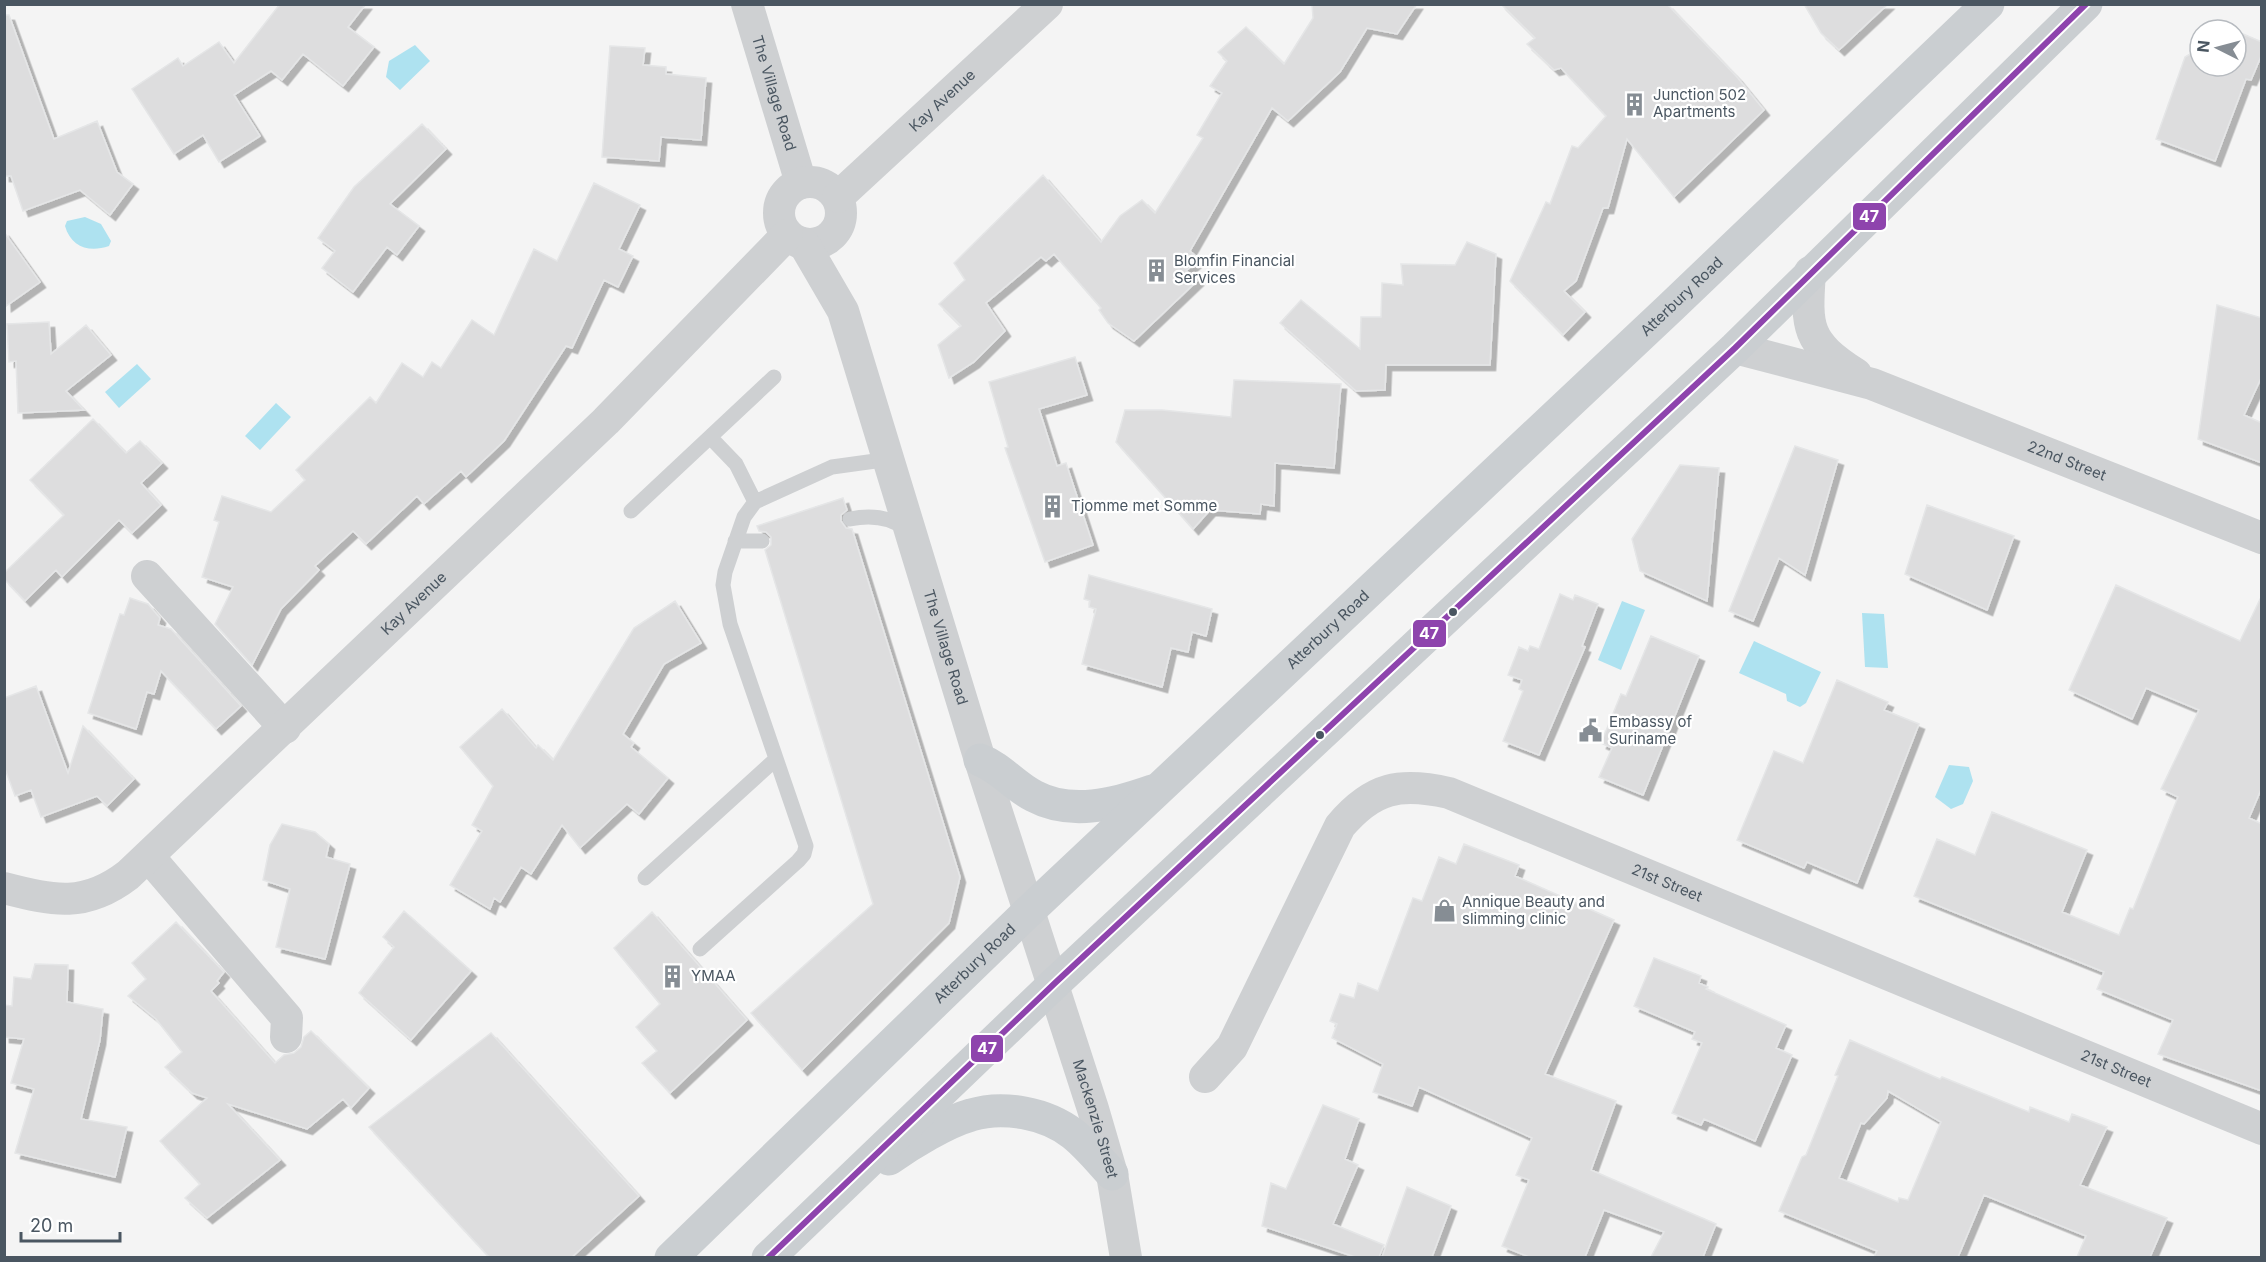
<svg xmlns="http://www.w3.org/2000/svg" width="2266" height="1262" font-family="Inter,sans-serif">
	<defs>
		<filter id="shadow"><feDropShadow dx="5.5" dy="5.5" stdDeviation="0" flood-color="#0004"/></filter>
	</defs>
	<rect width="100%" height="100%" fill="#f4f4f4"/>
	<path fill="#aee2f0" d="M415,45L430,61L400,90L386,77L389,61Z
		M85,217L101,224L111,241L109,246C89,253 71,247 65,226L67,221Z
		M137,364L151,379L119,408L105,392Z
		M276,403L291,417L260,450L245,436Z
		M1622,601L1645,610L1621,670L1598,660Z
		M1862,613L1884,614L1888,668L1865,667Z
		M1754,641L1821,672L1806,703L1800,707L1787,701L1786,694L1739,673Z
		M1949,765L1969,767L1973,781L1963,804L1951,809L1935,797Z"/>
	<path fill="#ddddde" stroke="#e5e6e7" stroke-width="1.5" fill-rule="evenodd" filter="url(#shadow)" d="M280,4H366L348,27L374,47L343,86L303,54L282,80L271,71L234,95L260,136L219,162L203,135L174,154L132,89L178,58L183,66L219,42L234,63Z
		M1312,4H1417L1397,34L1367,28L1340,72L1288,121L1272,108L1190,251L1199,259L1186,271L1198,280L1134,341L1108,323L1099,310L1101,308L1054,254L1046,261L1041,257L986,303L1005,331L974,362L949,378L938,345L961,326L939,304L965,280L954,263L1043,175L1101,242L1120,216L1142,200L1155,213L1203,138L1197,135L1222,93L1210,86L1227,61L1218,52L1246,27L1284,64L1313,18Z
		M1501,4H1667L1737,77L1764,110L1674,197L1627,139L1608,208H1603L1576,281L1564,291L1585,312L1563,335L1510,281L1546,202L1550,204L1572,146L1578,148L1606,116L1561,68L1554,70L1527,44L1535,38Z
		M1804,4H1888L1839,50L1821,33Z
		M4,15H9L54,139L97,121L117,172L133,184L110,215L80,190L23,211L11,176H4Z
		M2236,31L2262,42V54L2251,80L2246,79L2215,161L2156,139L2185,57L2200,48V66H2236Z
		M610,46L645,48L643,65L666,67V74L706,78L701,140L661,137L659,161L602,157Z
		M422,124L446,149L390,204L419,226L397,255L387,247L353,292L322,268L335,251L318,238L354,187Z
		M594,183L640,205L619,249L633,256L618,287L604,280L572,348L566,346L504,441L466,477L461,471L424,504L417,496L366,544L353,531L315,566L319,570L281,609L252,665L215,624L233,587L202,577L219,522L214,520L222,496L271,512L305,480L296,470L370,397L376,403L402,363L423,377L432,362L441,368L472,320L494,335L534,249L557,261Z
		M4,232L40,282L6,306L4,278Z
		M1467,242L1496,254L1490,365H1386L1385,390L1356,391L1280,323L1301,300L1360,349L1361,317H1381L1382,283L1403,285L1401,264L1455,265Z
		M2217,305L2262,318V376L2244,415L2262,423V463L2198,439Z
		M49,322L51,354L86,325L111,355L66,391L84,410L18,413L16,361L9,362L7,324Z
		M1075,357L1087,395L1039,409L1057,466L1066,463L1093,545L1045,562L1005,448L1008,447L989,382Z
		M1234,380L1341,384L1334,468L1275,463L1274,506L1261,504L1260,514L1210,510L1193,529L1116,442L1125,410H1162L1231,417Z
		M93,419L126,453L140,441L162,463L141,483L161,505L132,533L119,520L62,577L56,570L25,601L4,579V573L64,515L30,480Z
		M1795,446L1838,460L1805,575L1779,558L1753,621L1729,611Z
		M1680,465L1719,468L1707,601L1640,571L1632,539Z
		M843,498L847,510L841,515V521L846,528L852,529L960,877L949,923L802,1070L751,1013L873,904L765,550L771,545V537L766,532L759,531L757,526Z
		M1927,505L2014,536L1987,610L1905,574Z
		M1089,575L1212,609L1206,636L1192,632L1188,652L1171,648L1162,687L1082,664L1096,609L1089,607L1090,601L1084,599Z
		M2116,585L2240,641L2262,595V787L2249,818L2262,824V1091L2158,1054L2173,1020L2097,989L2104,972L1914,896L1937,839L1975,855L1992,812L2087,850L2062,912L2119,935L2130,908L2133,909L2178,797L2161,789L2199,710L2146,688L2132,719L2069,690Z
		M1560,594L1573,600L1575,595L1598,604L1582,646L1585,647L1539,755L1503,741L1523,691L1519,689L1522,680L1508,675L1519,647L1528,651L1530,646L1539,649Z
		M130,598L148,604L160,618L158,625L171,629L241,706L216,729L161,671L154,694L147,692L136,729L88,713L120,614L124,615Z
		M675,601L701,643L664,664L623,734L634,743L631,747L668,778L639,814L627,804L580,848L562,825L531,874L521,867L500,902L494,898L490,909L450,885L482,831L472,825L493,786L460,747L502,709L536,748L538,745L553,760L634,628Z
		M1651,636L1699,656L1643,795L1599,777L1612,748L1601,743L1621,694L1626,696Z
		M1837,680L1888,702L1884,710L1919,724L1857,883L1807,862L1804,868L1737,840L1774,751L1803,763Z
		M36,686L68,773L83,726L134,779L107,806L97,796L41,817L31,790L15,796L4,766V698Z
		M282,824L315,832L329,844L326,857L350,864L325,959L276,947L290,889L263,880L270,845Z
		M1464,844L1519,865L1515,876L1614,920L1545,1074L1616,1101L1591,1170L1716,1224L1703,1257H1651L1664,1232L1604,1210L1585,1257H1529L1502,1246L1529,1180L1516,1175L1532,1138L1419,1087L1412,1106L1373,1092L1383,1064L1332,1038L1337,1024L1330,1021L1340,994L1354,998L1358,983L1378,991L1413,898L1422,901L1439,857L1456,864Z
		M404,911L471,971L411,1040L359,993L394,947L383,937Z
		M652,912L747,1020L670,1093L642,1063L657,1051L636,1027L660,1004L614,948Z
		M176,922L224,972L217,981L219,983L211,991L275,1063L284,1055L294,1053L301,1047L304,1037L311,1031L369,1088L351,1108L343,1099L307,1129L228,1104L280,1160L207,1218L185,1198L200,1184L160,1141L207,1098L192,1093L165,1067L182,1052L156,1019L128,996L146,979L132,963Z
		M1654,958L1701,976L1699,983L1708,987L1706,989L1786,1025L1776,1048L1792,1055L1755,1141L1704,1119L1701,1125L1672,1113L1702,1043L1692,1039L1695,1032L1634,1006Z
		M35,964L68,965L67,1002L103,1009L100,1040L81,1119L127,1127L115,1177L15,1153L34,1089L11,1083L24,1039L4,1037V1005L12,1006L14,977L31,979Z
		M491,1033L639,1196L572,1257H489L369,1127Z
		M1850,1040L1940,1079L1942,1077L2029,1112L2030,1107L2069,1122L2072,1114L2107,1127L2080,1185L2167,1218L2150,1257H2077L2086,1236L1984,1195L1958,1257H1874L1877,1251L1779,1211L1802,1157L1806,1155L1838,1076L1835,1075ZM1888,1091L1941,1122L1908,1200L1899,1198L1898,1202L1839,1178L1861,1123L1864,1124L1887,1098Z
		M1323,1105L1359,1119L1345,1159L1358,1165L1333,1224L1384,1245L1379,1257H1355L1262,1226L1271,1183L1286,1189Z
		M1407,1187L1451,1206L1432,1257H1382Z"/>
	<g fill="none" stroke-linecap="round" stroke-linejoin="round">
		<path stroke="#ced0d2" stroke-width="15" d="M710,437L736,464L755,502
			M631,511L774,377
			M850,519C870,515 890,517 906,529
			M735,541H762
			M645,878L776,759
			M700,949L798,861L804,854L806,846L730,624L723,585L725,572L744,517L755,502L832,467L890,459"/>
		<g stroke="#ced0d2" stroke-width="32">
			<path id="s1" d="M747,4L801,183"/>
			<circle cx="810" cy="213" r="31"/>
			<path id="s2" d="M838,197L1047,4"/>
			<path id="s3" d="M804,244L843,311L980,760L1093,1109L1112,1174L1126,1258"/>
			<path d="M1810,272C1806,328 1806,342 1856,374"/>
			<path id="s4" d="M1735,348L1872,384L2262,538"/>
			<path d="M147,576L285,728"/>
			<path d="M149,857L287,1018L286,1037"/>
			<path id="s5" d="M4,888C54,901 85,908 128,875L606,421L787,235"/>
			<path id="s6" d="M1205,1077L1232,1047L1340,826C1373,787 1400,782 1449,793L2262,1129"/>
		</g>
		<g stroke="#caced1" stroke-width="33">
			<path d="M980,760C1001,768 1014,786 1034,796C1071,816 1115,804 1152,791"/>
			<path d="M889,1159C910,1144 946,1122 971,1115C1003,1105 1046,1113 1073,1134C1087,1145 1100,1161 1112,1174"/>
			<path id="s7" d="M671,1258L1029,911L1670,308L1988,4"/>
			<path d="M768,1258L1055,983L1735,348L2086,4"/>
		</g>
		<defs>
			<path id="bus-1" d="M768,1258L1055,983L1735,348L2086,4"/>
		</defs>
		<use href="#bus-1" stroke="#fff" stroke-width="10"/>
		<use href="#bus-1" stroke="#8e44ad" stroke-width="6"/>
	</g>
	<defs>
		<symbol id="building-bare" viewBox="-9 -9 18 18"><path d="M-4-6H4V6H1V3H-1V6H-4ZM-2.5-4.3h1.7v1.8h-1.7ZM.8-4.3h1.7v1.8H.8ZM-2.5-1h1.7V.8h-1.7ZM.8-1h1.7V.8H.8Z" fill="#868d94" stroke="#fff" stroke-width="2.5" paint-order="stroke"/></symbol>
		<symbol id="civic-bare" viewBox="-9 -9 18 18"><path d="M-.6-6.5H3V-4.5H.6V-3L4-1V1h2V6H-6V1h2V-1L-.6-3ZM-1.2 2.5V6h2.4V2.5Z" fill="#868d94" stroke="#fff" stroke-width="2.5" paint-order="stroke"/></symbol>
		<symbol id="shop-bare" viewBox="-9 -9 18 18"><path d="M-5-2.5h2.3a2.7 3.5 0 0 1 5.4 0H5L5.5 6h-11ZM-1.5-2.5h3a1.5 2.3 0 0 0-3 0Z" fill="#868d94" stroke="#fff" stroke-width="2.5" paint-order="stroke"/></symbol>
	</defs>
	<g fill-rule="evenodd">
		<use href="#building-bare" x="1618" y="88" width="33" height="33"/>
		<use href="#building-bare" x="1140" y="254" width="33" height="33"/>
		<use href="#building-bare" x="1036" y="490" width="33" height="33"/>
		<use href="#civic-bare" x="1574" y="714" width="33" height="33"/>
		<use href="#shop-bare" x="1428" y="894" width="33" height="33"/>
		<use href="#building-bare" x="656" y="960" width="33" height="33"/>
	</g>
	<g fill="#4a5661" stroke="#fff" stroke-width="2">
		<circle cx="1453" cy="612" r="5"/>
		<circle cx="1320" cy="735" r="5"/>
	</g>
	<g text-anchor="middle" stroke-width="4.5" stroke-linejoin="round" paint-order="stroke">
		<g font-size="15" fill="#4a5661" stroke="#fff">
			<text dy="5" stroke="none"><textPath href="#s1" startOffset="93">The Village Road</textPath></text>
			<text dy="5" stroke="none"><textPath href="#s2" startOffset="142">Kay Avenue</textPath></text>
			<text dy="5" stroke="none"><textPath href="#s7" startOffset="1395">Atterbury Road</textPath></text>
			<text dy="5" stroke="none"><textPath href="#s4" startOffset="351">22nd Street</textPath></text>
			<text dy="5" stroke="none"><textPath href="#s5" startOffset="525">Kay Avenue</textPath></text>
			<text dy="5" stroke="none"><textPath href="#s7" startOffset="909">Atterbury Road</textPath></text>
			<text dy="5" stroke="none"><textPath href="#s3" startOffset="429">The Village Road</textPath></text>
			<text dy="5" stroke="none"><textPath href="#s6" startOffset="644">21st Street</textPath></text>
			<text dy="5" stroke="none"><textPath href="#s7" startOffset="423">Atterbury Road</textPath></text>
			<text dy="5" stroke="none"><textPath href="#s6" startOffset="1130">21st Street</textPath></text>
			<text dy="5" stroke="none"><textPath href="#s3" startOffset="924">Mackenzie Street</textPath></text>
		</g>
		<g font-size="15" fill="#4a5661" stroke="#fff" text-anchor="start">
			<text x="1653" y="100">Junction 502<tspan x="1653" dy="17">Apartments</tspan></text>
			<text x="1174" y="266">Blomfin Financial<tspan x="1174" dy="17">Services</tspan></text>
			<text x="1071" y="511">Tjomme met Somme</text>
			<text x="1609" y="727">Embassy of<tspan x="1609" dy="17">Suriname</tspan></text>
			<text x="1462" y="907">Annique Beauty and<tspan x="1462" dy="17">slimming clinic</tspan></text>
			<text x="691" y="981">YMAA</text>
		</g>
	</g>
	<g stroke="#fff" stroke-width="2">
		<rect x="1852" y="202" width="35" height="29" rx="6" fill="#8e44ad"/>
		<rect x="1412" y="619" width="35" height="29" rx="6" fill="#8e44ad"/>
		<rect x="970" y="1034" width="34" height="29" rx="6" fill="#8e44ad"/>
	</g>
	<g font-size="16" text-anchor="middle" font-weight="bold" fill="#fff">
		<text x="1869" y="222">47</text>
		<text x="1429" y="639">47</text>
		<text x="987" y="1054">47</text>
	</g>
	<rect width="2266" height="1262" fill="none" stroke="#4a5661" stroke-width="12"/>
	<g transform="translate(2218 48) rotate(276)"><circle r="28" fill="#ffffff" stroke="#b7bbc0" stroke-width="1.5"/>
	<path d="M0-4.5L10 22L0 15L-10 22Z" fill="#868d94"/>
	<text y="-9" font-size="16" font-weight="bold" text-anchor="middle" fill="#4a5661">N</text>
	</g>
	<path d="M21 1232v9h99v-9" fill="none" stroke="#4a5661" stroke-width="3"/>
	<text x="30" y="1232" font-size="18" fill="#4a5661" stroke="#ffffff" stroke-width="4.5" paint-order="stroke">20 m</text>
</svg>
